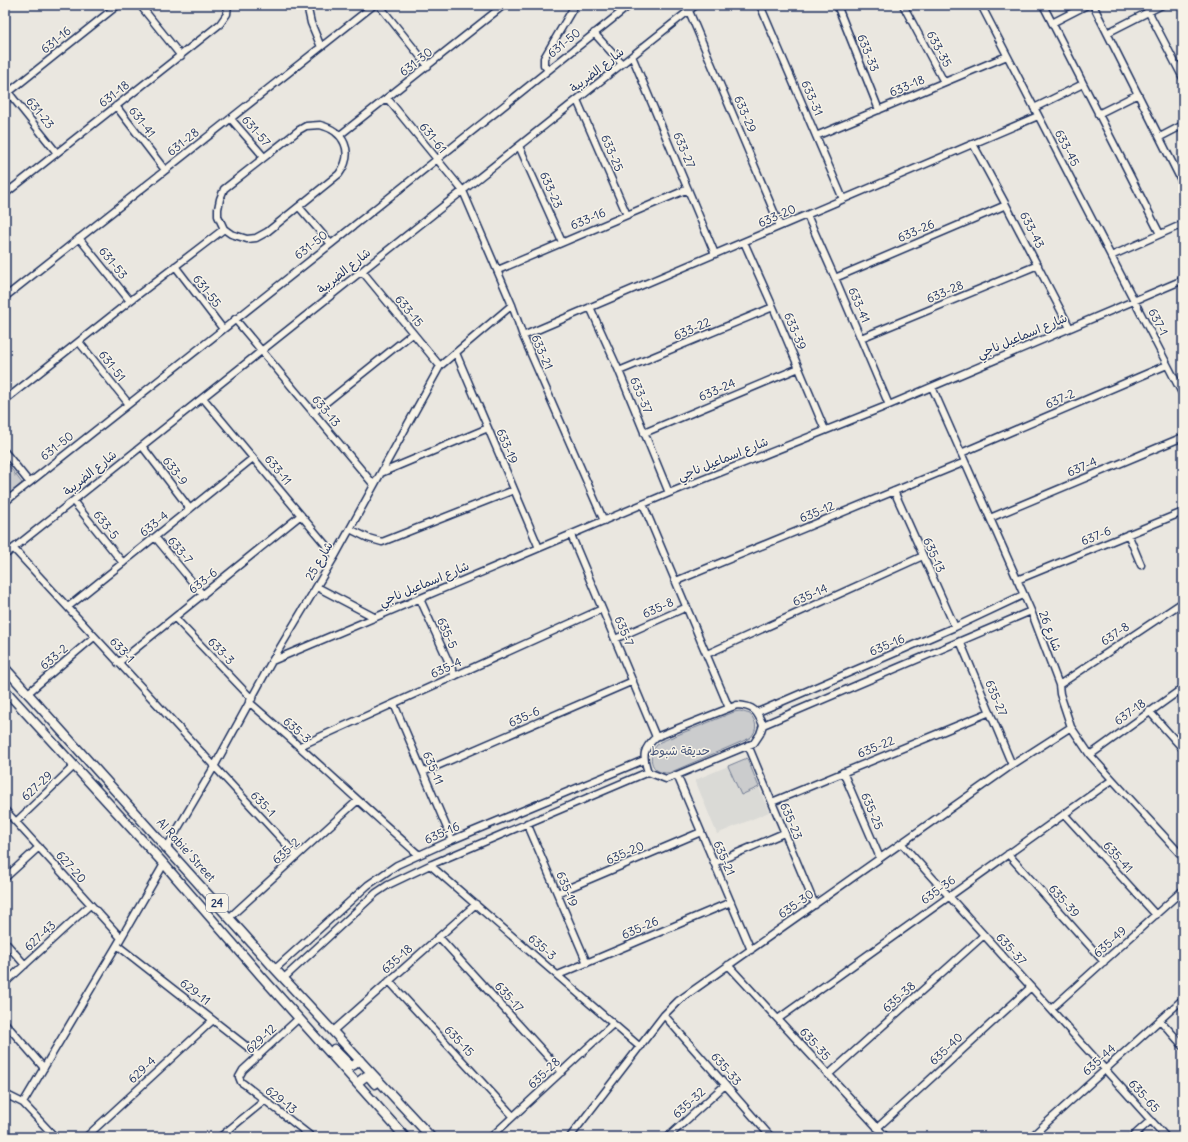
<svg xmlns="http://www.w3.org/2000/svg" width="1188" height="1142" font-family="Delius,'Playpen Sans Arabic',sans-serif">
	<defs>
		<pattern id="grass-tufts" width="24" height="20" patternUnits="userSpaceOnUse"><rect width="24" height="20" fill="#cbcccd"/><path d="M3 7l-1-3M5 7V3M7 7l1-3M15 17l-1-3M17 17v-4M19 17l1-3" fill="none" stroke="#aeb0b2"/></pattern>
	</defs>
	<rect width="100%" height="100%" fill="#eae7e0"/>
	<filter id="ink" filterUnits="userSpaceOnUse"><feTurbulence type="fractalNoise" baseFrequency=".025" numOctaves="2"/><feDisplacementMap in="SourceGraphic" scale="8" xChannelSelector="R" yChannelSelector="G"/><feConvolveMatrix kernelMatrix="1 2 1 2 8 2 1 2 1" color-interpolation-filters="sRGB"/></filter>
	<g filter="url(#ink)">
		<path fill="#dadad6" d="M747,758L769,812L717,834L695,780Z"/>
		<path fill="url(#grass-tufts)" stroke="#737e96" d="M5,461L22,483L5,497Z"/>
		<path fill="#cbcccd" stroke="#737e96" d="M740,711L750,714C757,722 758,730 750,738L669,773C649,774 646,754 660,742L734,712Z
			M747,758L759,787L741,795L728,766Z"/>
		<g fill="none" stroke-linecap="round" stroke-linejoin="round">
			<defs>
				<path id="minor" d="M140,5L181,56
					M307,5L311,23L321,47
					M379,5L428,66
					M760,5L843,199
					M837,5L879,110
					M903,5L944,82
					M981,5L1183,395
					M1043,5L1160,234
					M1093,5L1183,184
					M1145,5L1183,78
					M689,11L780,226
					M1052,23L1087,5
					M594,33L622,64
					M1107,33L1162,5
					M632,56L715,254
					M548,70L544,65V58L575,5
					M5,88L57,153
					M9,92L118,5
					M387,98L463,191L512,305L523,336L604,521
					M577,100L627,215
					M116,106L165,170
					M1034,108L1083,84
					M1098,114L1138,94
					M231,119L264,157
					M320,125C344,131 355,152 339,174L267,232L256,238L247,239L231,234L224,229L218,216V209L220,199L224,189L299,130L306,126Z
					M340,135L504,5
					M816,136L1007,56
					M1160,137L1183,125
					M973,144L1006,205L1070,328
					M519,146L562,242
					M5,194L220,24L227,14L228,5
					M299,207L331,244
					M807,215L835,278L889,405
					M79,238L130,301
					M744,242L773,307L825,430
					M1111,256L1183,224
					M175,266L223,329
					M498,270L688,189
					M362,271L440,366
					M835,278L1006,205
					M5,297L374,5
					M590,307L619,371L669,493
					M235,319L374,485
					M523,336L1038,116
					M861,338L1038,265
					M79,342L128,403
					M456,353L539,548
					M619,371L773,307
					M932,387L1031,611L1059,685L1060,694L1071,727L1090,755L1183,857
					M203,398L335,556
					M5,400L130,301L224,229
					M313,413L413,333
					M644,433L799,368
					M142,446L190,509
					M5,452L29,482
					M961,453L1167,365
					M381,473L488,428
					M894,491L955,627
					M73,501L123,563
					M5,502L331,244L630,5
					M643,504L729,708
					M990,518L1183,437
					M350,529L368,538L382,542L514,490
					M1128,534L1141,565
					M571,535L656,737
					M155,537L203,595
					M14,549L297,856
					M5,555L696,5
					M1017,580L1183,512
					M676,581L965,462
					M317,587L374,617
					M420,599L455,676
					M68,607L253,458
					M175,618L252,699
					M615,639L687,607
					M960,641L1012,765
					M707,654L923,556
					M272,661L669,493L889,405L1183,280
					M118,663L301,515
					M1059,685L1183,602
					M28,693L94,637
					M249,702C307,752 362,805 419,855
					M394,704L452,840
					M737,705C754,706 757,711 763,725L760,734L754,743L677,775L666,779L648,772C642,755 643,749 656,737Z
					M1149,711L1183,749
					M758,712L955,627L1023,595
					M763,725L1031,611
					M748,745L815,905
					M300,746L602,609
					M1090,755L1183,688
					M423,772L633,681
					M843,772L880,858
					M677,775L751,950
					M772,802L990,712
					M5,810L121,938
					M1064,814L1156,915
					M16,822L74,766
					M527,823L587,963
					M901,843L1166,1137
					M167,847L214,767L272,661L335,556L440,366L512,305
					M1008,854L1104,962
					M714,863L784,833
					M430,865L640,1047
					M5,878L39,847
					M557,893L701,832
					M230,917L357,801
					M439,937L562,1072
					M5,942L25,965
					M117,945L259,1056
					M728,965L886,1137
					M275,969L368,885L397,865L452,840L644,760
					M558,975L731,902
					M284,978L376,893L388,885L430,865L648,772
					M389,981L513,1116
					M5,983L90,905
					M1051,1009L1183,890
					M664,1015L771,1137
					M299,1018L243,1070L239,1077L241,1082L244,1084L312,1137
					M778,1019L1112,780
					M1160,1020L1183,1046
					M5,1023L44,1068
					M333,1031L476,904
					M828,1075L984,935
					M5,1094L23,1103L55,1137
					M23,1103L117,945L164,864
					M877,1128L1031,987
					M86,1137L213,1020
					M220,1137L264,1101
					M491,1137L613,1024
					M570,1137L664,1015L678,1001L1012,765L1071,727
					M668,1137L725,1085
					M1031,1137L1183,999
					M1132,1137L1151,1120"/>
				<path id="major" d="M5,668L275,969L431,1137
					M5,690L164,864L262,977L405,1137
					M334,1049L351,1066L354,1065L360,1060
					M357,1083L366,1076L370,1078L375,1084"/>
			</defs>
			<use href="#minor" stroke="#1b2f5e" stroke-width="9"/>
			<use href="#major" stroke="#1b2f5e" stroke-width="11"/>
			<use href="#minor" stroke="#f7f3e8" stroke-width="6"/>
			<use href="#major" stroke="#f7f3e8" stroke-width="8"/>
		</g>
	</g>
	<g text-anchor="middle" stroke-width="3" stroke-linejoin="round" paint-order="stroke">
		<rect fill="#f7f3e8" stroke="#5d6a87" stroke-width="1" x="206" y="894" width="22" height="18" rx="3"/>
		<g font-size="11" font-weight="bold" fill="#1b2f5e">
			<text x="217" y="907">24</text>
		</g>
		<g font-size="12" fill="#1b2f5e" stroke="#f7f3e8">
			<text transform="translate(56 40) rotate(-39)" y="4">631-16</text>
			<text transform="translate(564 43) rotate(-39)" y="4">631-50</text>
			<text transform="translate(939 49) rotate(62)" y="4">633-35</text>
			<text transform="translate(868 53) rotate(68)" y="4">633-33</text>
			<text transform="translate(416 62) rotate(-38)" y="4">631-30</text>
			<text transform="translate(597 70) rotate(-38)" y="4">شارع الضريبة</text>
			<text transform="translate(907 86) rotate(-23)" y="4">633-18</text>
			<text transform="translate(114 94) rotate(-38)" y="4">631-18</text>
			<text transform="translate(812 98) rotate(67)" y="4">633-31</text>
			<text transform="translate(40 113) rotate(51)" y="4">631-23</text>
			<text transform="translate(745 114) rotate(67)" y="4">633-29</text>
			<text transform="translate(142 122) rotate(53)" y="4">631-41</text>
			<text transform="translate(256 131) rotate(49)" y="4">631-57</text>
			<text transform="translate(433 138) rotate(51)" y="4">631-61</text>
			<text transform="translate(183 142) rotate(-38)" y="4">631-28</text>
			<text transform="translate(1067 148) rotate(63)" y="4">633-45</text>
			<text transform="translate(684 150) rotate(67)" y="4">633-27</text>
			<text transform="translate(612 153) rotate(67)" y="4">633-25</text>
			<text transform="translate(551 190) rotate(66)" y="4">633-23</text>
			<text transform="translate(777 216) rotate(-23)" y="4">633-20</text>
			<text transform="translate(588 219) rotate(-23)" y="4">633-16</text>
			<text transform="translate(1032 230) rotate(63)" y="4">633-43</text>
			<text transform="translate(916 231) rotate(-23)" y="4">633-26</text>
			<text transform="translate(311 245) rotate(-38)" y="4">631-50</text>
			<text transform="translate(113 263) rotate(51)" y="4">631-53</text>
			<text transform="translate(344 271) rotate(-39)" y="4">شارع الضريبة</text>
			<text transform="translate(207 291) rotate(52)" y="4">631-55</text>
			<text transform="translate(945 292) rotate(-23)" y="4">633-28</text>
			<text transform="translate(859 305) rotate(67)" y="4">633-41</text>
			<text transform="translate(409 311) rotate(51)" y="4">633-15</text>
			<text transform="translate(1158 322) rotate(63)" y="4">637-1</text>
			<text transform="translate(692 329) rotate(-23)" y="4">633-22</text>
			<text transform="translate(795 331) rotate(67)" y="4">633-39</text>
			<text transform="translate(1022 336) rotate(-23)" y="4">شارع اسماعيل ناجي</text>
			<text transform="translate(542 352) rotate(67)" y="4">633-21</text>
			<text transform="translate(112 366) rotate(52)" y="4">631-51</text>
			<text transform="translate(717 390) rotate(-23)" y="4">633-24</text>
			<text transform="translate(641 395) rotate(67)" y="4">633-37</text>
			<text transform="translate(1060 399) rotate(-23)" y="4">637-2</text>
			<text transform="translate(326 411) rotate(50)" y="4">633-13</text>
			<text transform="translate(57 446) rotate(-38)" y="4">631-50</text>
			<text transform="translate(507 446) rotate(67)" y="4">633-19</text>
			<text transform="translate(723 459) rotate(-22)" y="4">شارع اسماعيل ناجي</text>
			<text transform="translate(1082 467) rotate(-23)" y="4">637-4</text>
			<text transform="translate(278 470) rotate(51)" y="4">633-11</text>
			<text transform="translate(175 471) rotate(53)" y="4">633-9</text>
			<text transform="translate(90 473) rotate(-39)" y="4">شارع الضريبة</text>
			<text transform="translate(817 512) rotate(-22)" y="4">635-12</text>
			<text transform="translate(154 524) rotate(-39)" y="4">633-4</text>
			<text transform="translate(106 525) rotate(52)" y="4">633-5</text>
			<text transform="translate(1096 536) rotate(-22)" y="4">637-6</text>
			<text transform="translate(180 550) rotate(50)" y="4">633-7</text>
			<text transform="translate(934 555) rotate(66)" y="4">635-13</text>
			<text transform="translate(319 561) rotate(-60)" y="4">شارع 25</text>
			<text transform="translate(203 581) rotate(-39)" y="4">633-6</text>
			<text transform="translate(424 584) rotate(-23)" y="4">شارع اسماعيل ناجي</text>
			<text transform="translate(810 595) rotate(-24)" y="4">635-14</text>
			<text transform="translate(658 608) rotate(-24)" y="4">635-8</text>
			<text transform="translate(624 631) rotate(67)" y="4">635-7</text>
			<text transform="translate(1050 631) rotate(69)" y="4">شارع 26</text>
			<text transform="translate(447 633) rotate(66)" y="4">635-5</text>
			<text transform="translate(1115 634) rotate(-34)" y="4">637-8</text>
			<text transform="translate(887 645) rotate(-23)" y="4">635-16</text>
			<text transform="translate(122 650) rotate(47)" y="4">633-1</text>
			<text transform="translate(221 651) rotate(46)" y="4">633-3</text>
			<text transform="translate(54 657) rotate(-40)" y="4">633-2</text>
			<text transform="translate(446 668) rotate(-24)" y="4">635-4</text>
			<text transform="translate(996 698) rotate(67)" y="4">635-27</text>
			<text transform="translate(1130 712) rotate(-36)" y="4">637-18</text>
			<text transform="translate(524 717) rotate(-24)" y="4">635-6</text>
			<text transform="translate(297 730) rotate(42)" y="4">635-3</text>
			<text transform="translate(876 747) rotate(-22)" y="4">635-22</text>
			<text transform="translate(433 768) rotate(67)" y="4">635-11</text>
			<text transform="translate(37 786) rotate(-43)" y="4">627-29</text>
			<text transform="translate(263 804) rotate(47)" y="4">635-1</text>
			<text transform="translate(872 811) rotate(67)" y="4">635-25</text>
			<text transform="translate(791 821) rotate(67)" y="4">635-23</text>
			<text transform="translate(442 833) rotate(-24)" y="4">635-16</text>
			<text transform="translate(186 850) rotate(48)" y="4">Al Rabie' Street</text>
			<text transform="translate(286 851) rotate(-42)" y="4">635-2</text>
			<text transform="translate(625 853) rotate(-23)" y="4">635-20</text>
			<text transform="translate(1118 857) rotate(48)" y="4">635-41</text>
			<text transform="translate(724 858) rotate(67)" y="4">635-21</text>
			<text transform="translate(71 867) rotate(48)" y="4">627-20</text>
			<text transform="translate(567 889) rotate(67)" y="4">635-19</text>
			<text transform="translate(938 890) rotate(-36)" y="4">635-36</text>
			<text transform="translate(1064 901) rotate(48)" y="4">635-39</text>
			<text transform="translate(796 904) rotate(-35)" y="4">635-30</text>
			<text transform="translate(640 928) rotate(-23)" y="4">635-26</text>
			<text transform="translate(40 936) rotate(-43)" y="4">627-43</text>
			<text transform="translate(1110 942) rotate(-42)" y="4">635-49</text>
			<text transform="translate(542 947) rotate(41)" y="4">635-3</text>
			<text transform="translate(1011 949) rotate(48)" y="4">635-37</text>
			<text transform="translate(397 959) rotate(-42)" y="4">635-18</text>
			<text transform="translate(195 992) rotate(38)" y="4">629-11</text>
			<text transform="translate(509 997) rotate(48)" y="4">635-17</text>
			<text transform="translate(899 997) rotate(-42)" y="4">635-38</text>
			<text transform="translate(261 1039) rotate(-43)" y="4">629-12</text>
			<text transform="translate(459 1041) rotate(47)" y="4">635-15</text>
			<text transform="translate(815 1044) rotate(48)" y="4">635-35</text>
			<text transform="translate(946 1049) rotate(-43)" y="4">635-40</text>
			<text transform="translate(1099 1060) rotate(-42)" y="4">635-44</text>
			<text transform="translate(726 1069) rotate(49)" y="4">635-33</text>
			<text transform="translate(142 1070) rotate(-43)" y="4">629-4</text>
			<text transform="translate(544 1073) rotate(-43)" y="4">635-28</text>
			<text transform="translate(1144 1096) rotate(48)" y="4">635-65</text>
			<text transform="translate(281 1100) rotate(38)" y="4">629-13</text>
			<text transform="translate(689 1103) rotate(-42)" y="4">635-32</text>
		</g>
		<g font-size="12" fill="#47567a" stroke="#f7f3e8">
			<text x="680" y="755">حديقة شبوط</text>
		</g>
	</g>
	<rect width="1188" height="1142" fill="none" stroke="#f7f3e8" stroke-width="20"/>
	<rect x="10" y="10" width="1168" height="1122" fill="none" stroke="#1b2f5e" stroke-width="1.5" filter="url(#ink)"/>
</svg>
